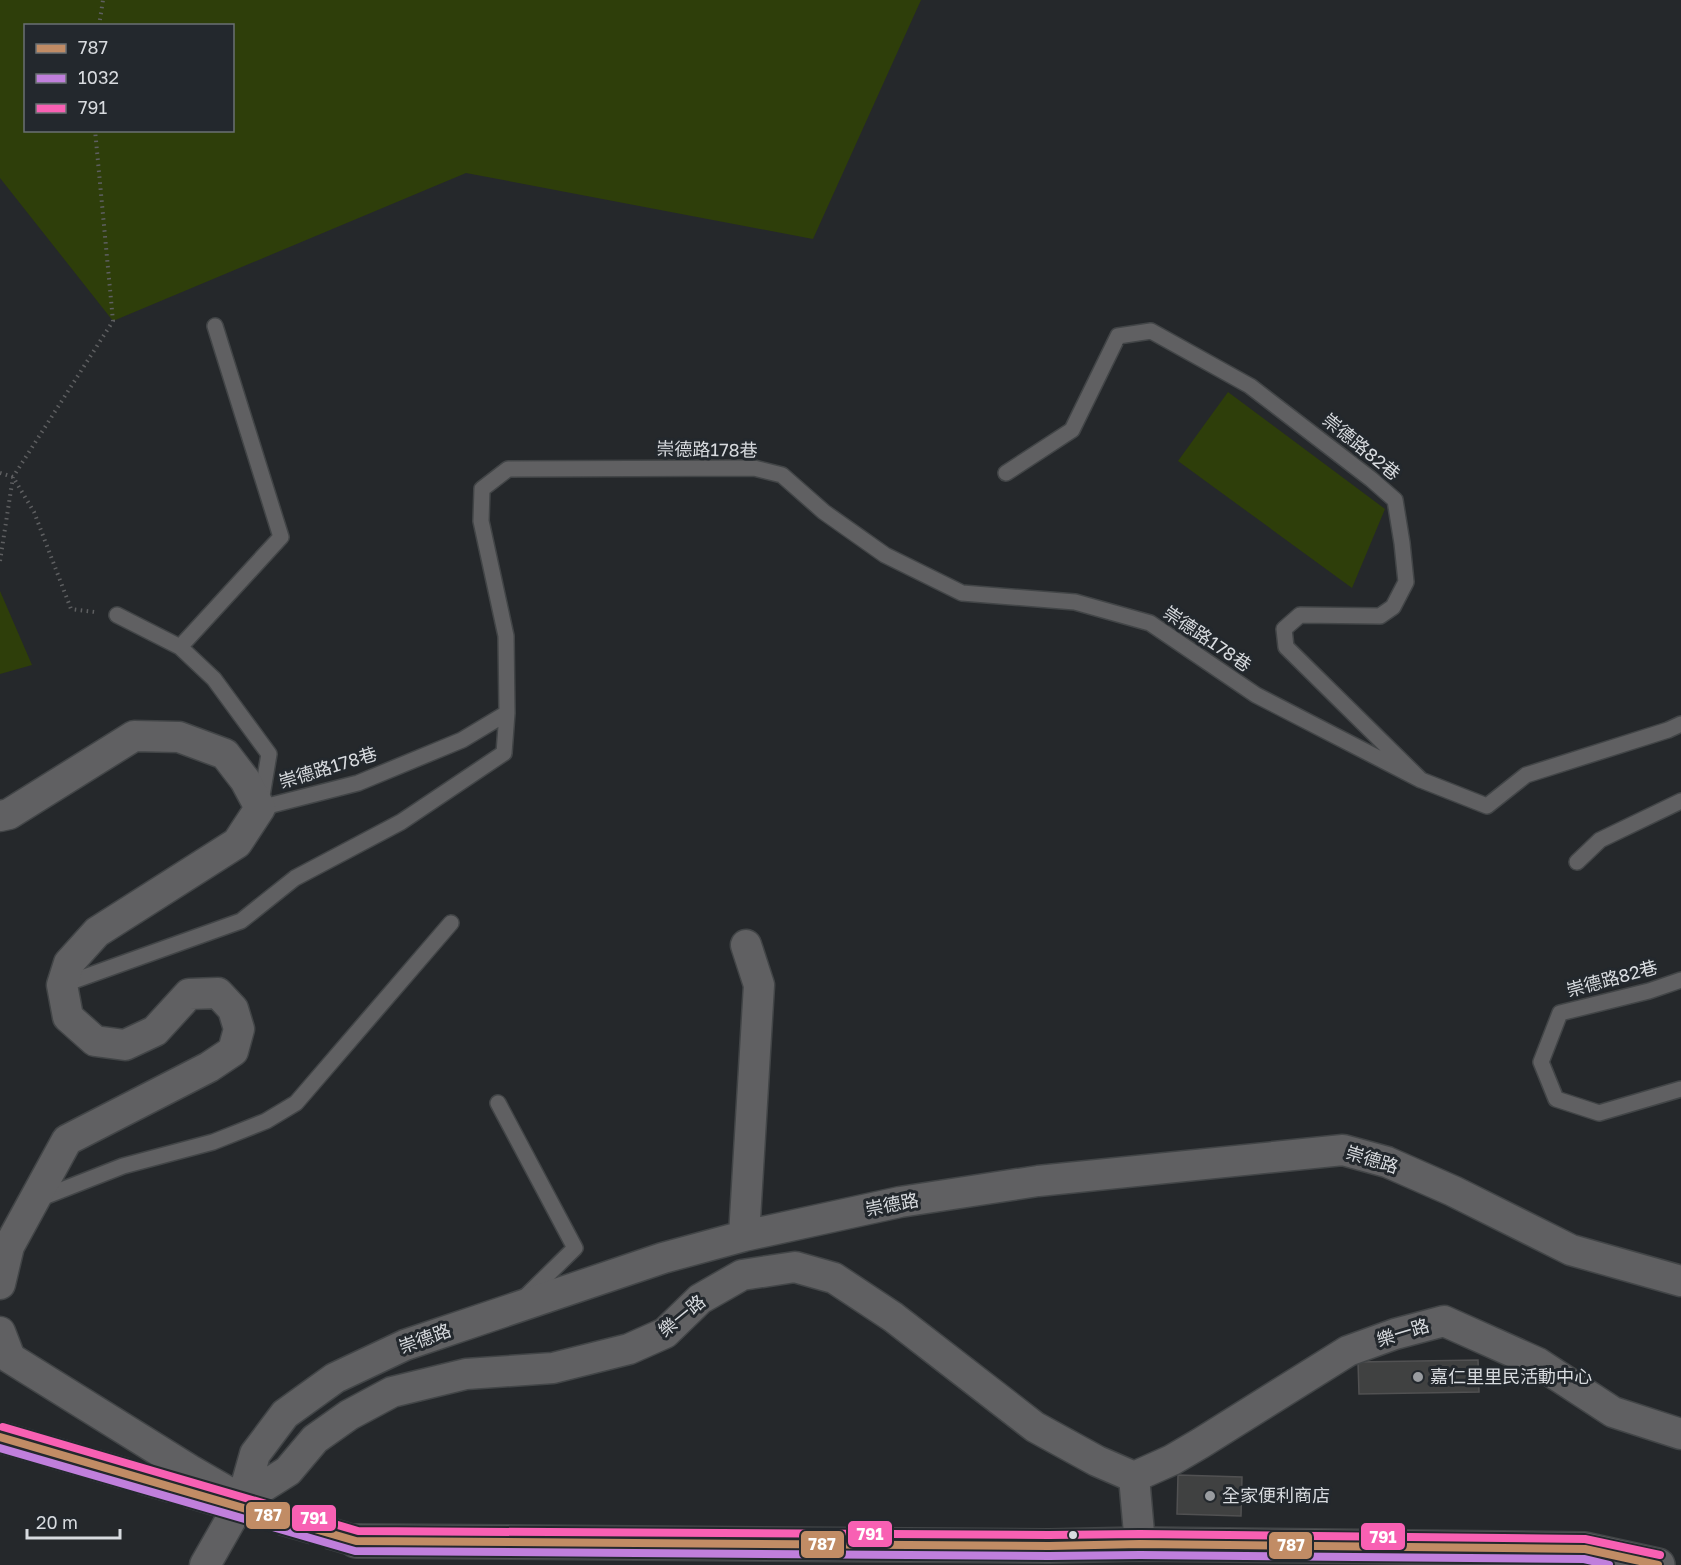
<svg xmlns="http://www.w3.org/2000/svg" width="1681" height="1565" font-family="'Golos Text','Noto Sans TC',sans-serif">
	<rect width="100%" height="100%" fill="#25282b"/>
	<path fill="#2e3e0a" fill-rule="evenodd" d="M0,0H921L813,239L466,173L113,321L0,178ZM26,26H232V130H26Z
		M1228,392L1385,509L1352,588L1178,461Z
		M0,591L32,665L0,674Z"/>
	<path fill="#404141" stroke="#515152" stroke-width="1.5" d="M1478,1360L1479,1392L1359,1394L1358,1362Z
		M1178,1475L1242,1477L1241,1516L1177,1514Z"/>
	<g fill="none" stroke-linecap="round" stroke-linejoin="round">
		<path stroke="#404346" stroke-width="33" stroke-dasharray="33 16" stroke-linecap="butt" d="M0,1437L356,1541"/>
		<defs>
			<path id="service" d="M1006,473L1072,430L1118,336L1151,331L1250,386L1371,479L1395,500L1402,543L1406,582L1393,607L1380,616L1300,615L1284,629L1286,647L1421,780L1487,806L1526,775L1668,730L1681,724
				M117,615L180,647L214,679L269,754L260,808L358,783L462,740L507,713L506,636L481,521L482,489L508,469L754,468L782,475L824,512L885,555L962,593L1075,602L1150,623L1256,695L1421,780
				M180,647L281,537L215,326
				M1577,862L1600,840L1681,801
				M1681,980L1649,991L1560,1013L1541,1062L1556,1099L1599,1113L1681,1089
				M62,985L241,921L295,878L401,822L504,753L507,713
				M498,1103L575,1248L523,1299
				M36,1200L123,1166L213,1142L266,1121L296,1103L451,923"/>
			<path id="minor" d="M0,816L9,814L134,736L179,737L225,754L245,780L260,808L237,843L97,932L69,963L62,985L68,1017L95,1041L125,1045L155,1031L189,994L218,993L233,1009L239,1029L233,1051L209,1067L67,1140L9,1246L0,1284
				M744,1236L759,985L746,945
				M0,1332L10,1358L190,1470L242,1500L288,1471L315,1439L349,1415L392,1392L466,1374L553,1368L629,1349L665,1333L700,1299L742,1275L795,1267L834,1278L893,1317L1035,1427L1097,1461L1134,1477L1172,1460L1201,1443L1348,1351L1395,1334L1444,1321L1538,1363L1613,1412L1681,1434
				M1134,1477L1140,1544
				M205,1565L242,1500L255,1454L285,1414L335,1378L405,1345L663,1258L744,1236L900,1202L1038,1181L1343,1150L1387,1162L1453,1191L1571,1250L1681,1281"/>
			<path id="tertiary" d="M356,1541L1049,1546L1140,1544L1585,1549L1658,1565"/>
		</defs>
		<use href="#service" stroke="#424547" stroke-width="18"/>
		<use href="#minor" stroke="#424547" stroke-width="33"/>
		<use href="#tertiary" stroke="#424547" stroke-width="36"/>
		<path stroke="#5e5f61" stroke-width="4" stroke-dasharray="1.5 4.5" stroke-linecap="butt" d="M99,26L103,0
			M0,473L13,477L34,512L71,609L95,612
			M0,561L13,477L113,321L95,130"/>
		<use href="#service" stroke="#606062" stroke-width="15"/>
		<use href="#minor" stroke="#606062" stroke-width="30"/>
		<use href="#tertiary" stroke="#606062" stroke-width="33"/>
		<defs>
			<path id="bus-1" d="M0,1437L356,1541L1049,1546L1140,1544L1585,1549L1658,1565"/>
			<path id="bus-2" d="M0,1448L355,1551L1049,1556L1140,1555L1584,1559L1609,1565"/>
			<path id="bus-3" d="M3,1427L358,1531L1049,1535L1140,1534L1585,1539L1660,1555"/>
		</defs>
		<use href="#bus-1" stroke="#23282d" stroke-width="12"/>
		<use href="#bus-2" stroke="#23282d" stroke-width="12"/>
		<use href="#bus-3" stroke="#23282d" stroke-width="12"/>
		<use href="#bus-1" stroke="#c18c65" stroke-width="8"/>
		<use href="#bus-2" stroke="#c07fdc" stroke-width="8"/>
		<use href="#bus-3" stroke="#f860b3" stroke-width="8"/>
	</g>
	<g fill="#999ca0" stroke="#23282d" stroke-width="2">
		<circle cx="1418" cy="1377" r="6"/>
		<circle cx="1210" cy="1496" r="6"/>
	</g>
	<circle fill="#d8dbdf" stroke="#23282d" stroke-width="2" cx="1073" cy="1535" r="5"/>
	<g text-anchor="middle" stroke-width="6" stroke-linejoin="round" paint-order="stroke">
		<g font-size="18" fill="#d8dbdf" stroke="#23282d">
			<text transform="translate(1361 447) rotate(39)" y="6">崇德路82巷</text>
			<text transform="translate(707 450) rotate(1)" y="6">崇德路178巷</text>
			<text transform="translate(1207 639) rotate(34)" y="6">崇德路178巷</text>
			<text transform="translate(328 768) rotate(-17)" y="6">崇德路178巷</text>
			<text transform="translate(1612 979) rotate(-15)" y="6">崇德路82巷</text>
			<text transform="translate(1372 1160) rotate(17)" y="6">崇德路</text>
			<text transform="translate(892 1205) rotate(-11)" y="6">崇德路</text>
			<text transform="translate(682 1316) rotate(-39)" y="6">樂一路</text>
			<text transform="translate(1403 1333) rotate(-17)" y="6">樂一路</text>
			<text transform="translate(425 1339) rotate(-20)" y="6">崇德路</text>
		</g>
		<g font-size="18" fill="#d8dbdf" stroke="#23282d" text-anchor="start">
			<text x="1430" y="1383">嘉仁里里民活動中心</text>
			<text x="1222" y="1502">全家便利商店</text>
		</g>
	</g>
	<g stroke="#23282d" stroke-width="2">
		<rect x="245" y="1501" width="46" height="29" rx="6" fill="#c18c65"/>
		<rect x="291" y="1504" width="46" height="28" rx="6" fill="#f860b3"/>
		<rect x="847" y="1520" width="46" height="28" rx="6" fill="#f860b3"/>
		<rect x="1360" y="1522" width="46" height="29" rx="6" fill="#f860b3"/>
		<rect x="800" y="1530" width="45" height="29" rx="6" fill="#c18c65"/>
		<rect x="1268" y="1531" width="45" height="29" rx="6" fill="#c18c65"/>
	</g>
	<g font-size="16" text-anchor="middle" font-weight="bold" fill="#fff">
		<text x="268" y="1521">787</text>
		<text x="314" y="1524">791</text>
		<text x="870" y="1540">791</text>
		<text x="1383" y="1543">791</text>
		<text x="822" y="1550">787</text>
		<text x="1291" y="1551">787</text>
	</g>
	<rect x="24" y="24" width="210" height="108" fill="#23282d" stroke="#6b7074" stroke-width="1.5"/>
	<rect x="36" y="44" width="30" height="9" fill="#c18c65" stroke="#6b7074" stroke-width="1.5"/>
	<text x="78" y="54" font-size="18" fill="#d8dbdf">787</text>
	<rect x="36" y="74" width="30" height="9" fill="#c07fdc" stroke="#6b7074" stroke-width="1.5"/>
	<text x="78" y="84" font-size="18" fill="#d8dbdf">1032</text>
	<rect x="36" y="104" width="30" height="9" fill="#f860b3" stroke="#6b7074" stroke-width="1.5"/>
	<text x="78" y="114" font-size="18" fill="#d8dbdf">791</text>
	<path d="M27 1529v9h93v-9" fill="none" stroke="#d8dbdf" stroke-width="3"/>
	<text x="36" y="1529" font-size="18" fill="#d8dbdf" stroke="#23282d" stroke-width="4.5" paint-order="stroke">20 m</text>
</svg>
